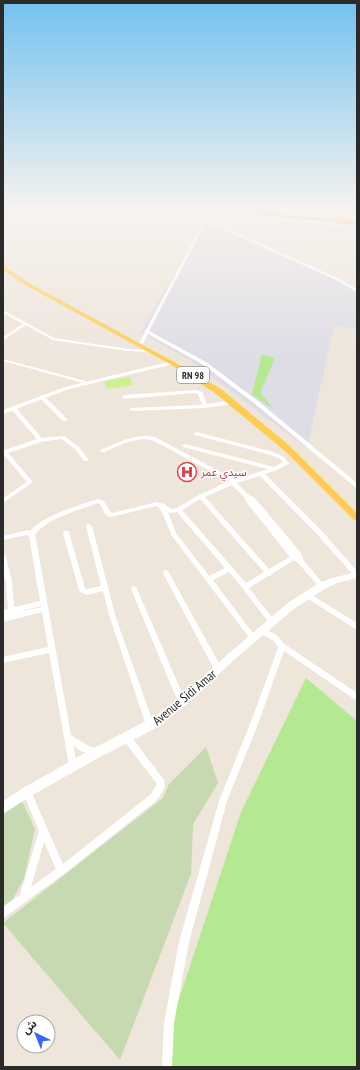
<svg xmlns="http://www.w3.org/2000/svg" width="360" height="1070" font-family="'PT Sans Narrow','Noto Sans Arabic',sans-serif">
	<rect width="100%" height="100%" fill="#eee5db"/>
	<path fill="#dedce5" d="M206,219L330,274L357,289V329L334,326L307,448L187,358L140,333Z"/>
	<path fill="#b4e992" d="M262,354L275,358L260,393L275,410L252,394Z
		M306,678L357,721V1067H167V1035L241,812Z"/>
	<path fill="#c6d9b0" d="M206,747L218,783L193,824L191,874L120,1060L3,923L163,798L169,784Z
		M21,799L35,829L24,878L13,899L3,906V811Z"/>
	<path fill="#cbf28d" d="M130,377L133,385L107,389L104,381Z"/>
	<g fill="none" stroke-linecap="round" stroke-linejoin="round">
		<path fill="#fff" fill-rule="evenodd" d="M44,211H80L78,212L44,213L3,219V217Z
			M191,211H194L207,219L215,216L216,214L197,212L196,211L219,212L246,216L308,220L357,227V229L308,222L246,218L219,215L217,218L206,222L218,224L340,279L357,289V292L338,281L216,226L205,224L149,331L206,362L258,401L357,483V488L355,487L254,403L202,364L148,334L143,344L139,343L145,332L144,331L146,330L202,224L201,223L204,220Z
			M3,310L54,338L128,349L150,350L152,351L150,352L128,351L53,340L26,325L3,340V337L23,324L3,313Z
			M3,359L89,382V383L87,384L3,361Z
			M196,390L202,392L207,404L233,400L235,402L233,404L205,408L132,411L130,409V408L202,405L198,394L195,393L124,399L122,397L124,395Z
			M42,395L44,396L67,419V421H63L40,398V396Z
			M13,406L15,407L42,438L64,436L79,447L89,460L88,461H84L75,449L61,439L41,442L8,453L33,482L3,503V498L27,482L3,454V449L5,450L37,439L11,409V408Z
			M197,432L273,452L284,457L289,463L288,464L277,470L265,474L320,529L357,571V578L355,577L316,533L260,476L237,483L249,495L255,498L301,553L304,561L325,586L324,588L322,589L320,588L299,564L294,560L272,574L271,576H268L249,588L274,620L275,622L274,624L272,625L270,624L243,589L229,572L213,580L255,636L256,638L255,640L253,641L251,640L172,536L160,508L156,506L111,517L106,515L100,504L98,503C77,511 50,517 35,534L71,735L87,745L99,750L100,753L99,756L96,757L81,751L73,745L77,765L76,768L73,769L70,768L69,765L49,653L3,663V657L48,647L42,612L3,622V616L8,615L3,616V610L8,609L6,582L3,570V555H5L6,557L12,582L14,607L40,601L29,536L27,535L3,540V536L28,530L30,531C46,514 77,506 98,499L104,501L110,511L112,513L157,502L164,504L171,509L177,508L199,495L229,481L152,440C134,437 121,445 105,452H101L100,451L101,450C119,442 135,433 155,437L232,478L234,480L268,469L183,447L182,446L183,445L185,444L274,467L283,462L280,459L271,455L195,435L194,434ZM232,485L244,497L247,503L290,557L269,569L205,497ZM200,499L264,572L246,583L182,510ZM168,512L170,513L177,512L225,568L209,576L176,533ZM41,606L42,607L15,613Z
			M87,524H89L92,526L116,618L154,725L153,728L150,729L147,728L146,725L110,618L103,591L87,595L80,592L79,590L63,533L64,531H68L69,533L85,588L87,589L101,586L86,526Z
			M166,570L168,571L221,667L222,669L221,671L218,672L215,671L163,573L164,571Z
			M134,586L136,587L137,589L186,702L185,705L182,706L179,705L178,702L131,589L132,587Z
			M307,592L357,623V630L305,597L304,595L305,593Z
			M261,628C269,631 279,634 283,643L357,693V701L284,651L258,724L227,801L189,942L174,1023L172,1067H162L164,1023L179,942L219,801L250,724L278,648C276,639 266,637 259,633L258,631L259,629Z
			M127,734L130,735L164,780C167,788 160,795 156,801L64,874L6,916L3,918V907L20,895L39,831L23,792L24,789L27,788L30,789L63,864L150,795L156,786L157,784L124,741L123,738L124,735ZM44,842L56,869L31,887Z"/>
		<path fill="#fff" fill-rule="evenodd" d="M172,361L175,363L174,364L69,389L3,414V410L65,387Z
			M357,572V578L337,583L325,589L295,608L234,660L186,705L160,726L100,757L31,796L3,814V801L23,788L92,749L152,718L178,699L228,654L289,602L319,583L332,578Z"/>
		<path fill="#fdcd51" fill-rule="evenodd" d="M3,265L29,283L174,362L221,389L291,447L357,513V521L354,520L285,451L215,393L170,364L25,285L3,270Z"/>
		<path fill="#ff9755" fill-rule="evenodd" d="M16,211H28L3,217V213Z
			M237,211H255L357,221V225L240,213Z"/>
	</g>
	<linearGradient id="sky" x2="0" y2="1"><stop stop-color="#73c2ef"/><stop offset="0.58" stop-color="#f7f3ef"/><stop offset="1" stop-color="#f7f3ef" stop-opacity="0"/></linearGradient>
	<rect width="360" height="361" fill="url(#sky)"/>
	<defs>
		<symbol id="hospital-ring" viewBox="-11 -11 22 22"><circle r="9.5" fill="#fff" stroke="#e0444e" stroke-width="1.5"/><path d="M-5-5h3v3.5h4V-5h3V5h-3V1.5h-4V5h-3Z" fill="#e0444e"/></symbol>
	</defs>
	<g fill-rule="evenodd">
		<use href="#hospital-ring" x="176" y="461" width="22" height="22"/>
	</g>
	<g text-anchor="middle" stroke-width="3" stroke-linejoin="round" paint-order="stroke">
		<rect fill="#fff" stroke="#6a6a6a" stroke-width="1" x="177" y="367" width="32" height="16" rx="3"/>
		<g font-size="10" font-weight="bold" fill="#2a2a2a">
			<text x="193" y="379">RN 98</text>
		</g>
		<g font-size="11" fill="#be3a42" stroke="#fff" text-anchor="start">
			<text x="201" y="476">سيدي عمر</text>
		</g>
		<g font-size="13" fill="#2a2a2a" stroke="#fff">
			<text transform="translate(184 697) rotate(-40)" y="5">Avenue Sidi Amar</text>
		</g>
	</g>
	<rect width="360" height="1070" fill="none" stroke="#2a2a2a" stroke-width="8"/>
	<g transform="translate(36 1034) rotate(317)"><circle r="19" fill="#ffffff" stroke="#aaaaaa"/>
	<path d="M0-3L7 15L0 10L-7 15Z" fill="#3765ff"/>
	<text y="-6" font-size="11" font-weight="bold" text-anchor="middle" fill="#2a2a2a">ش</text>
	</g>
</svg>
